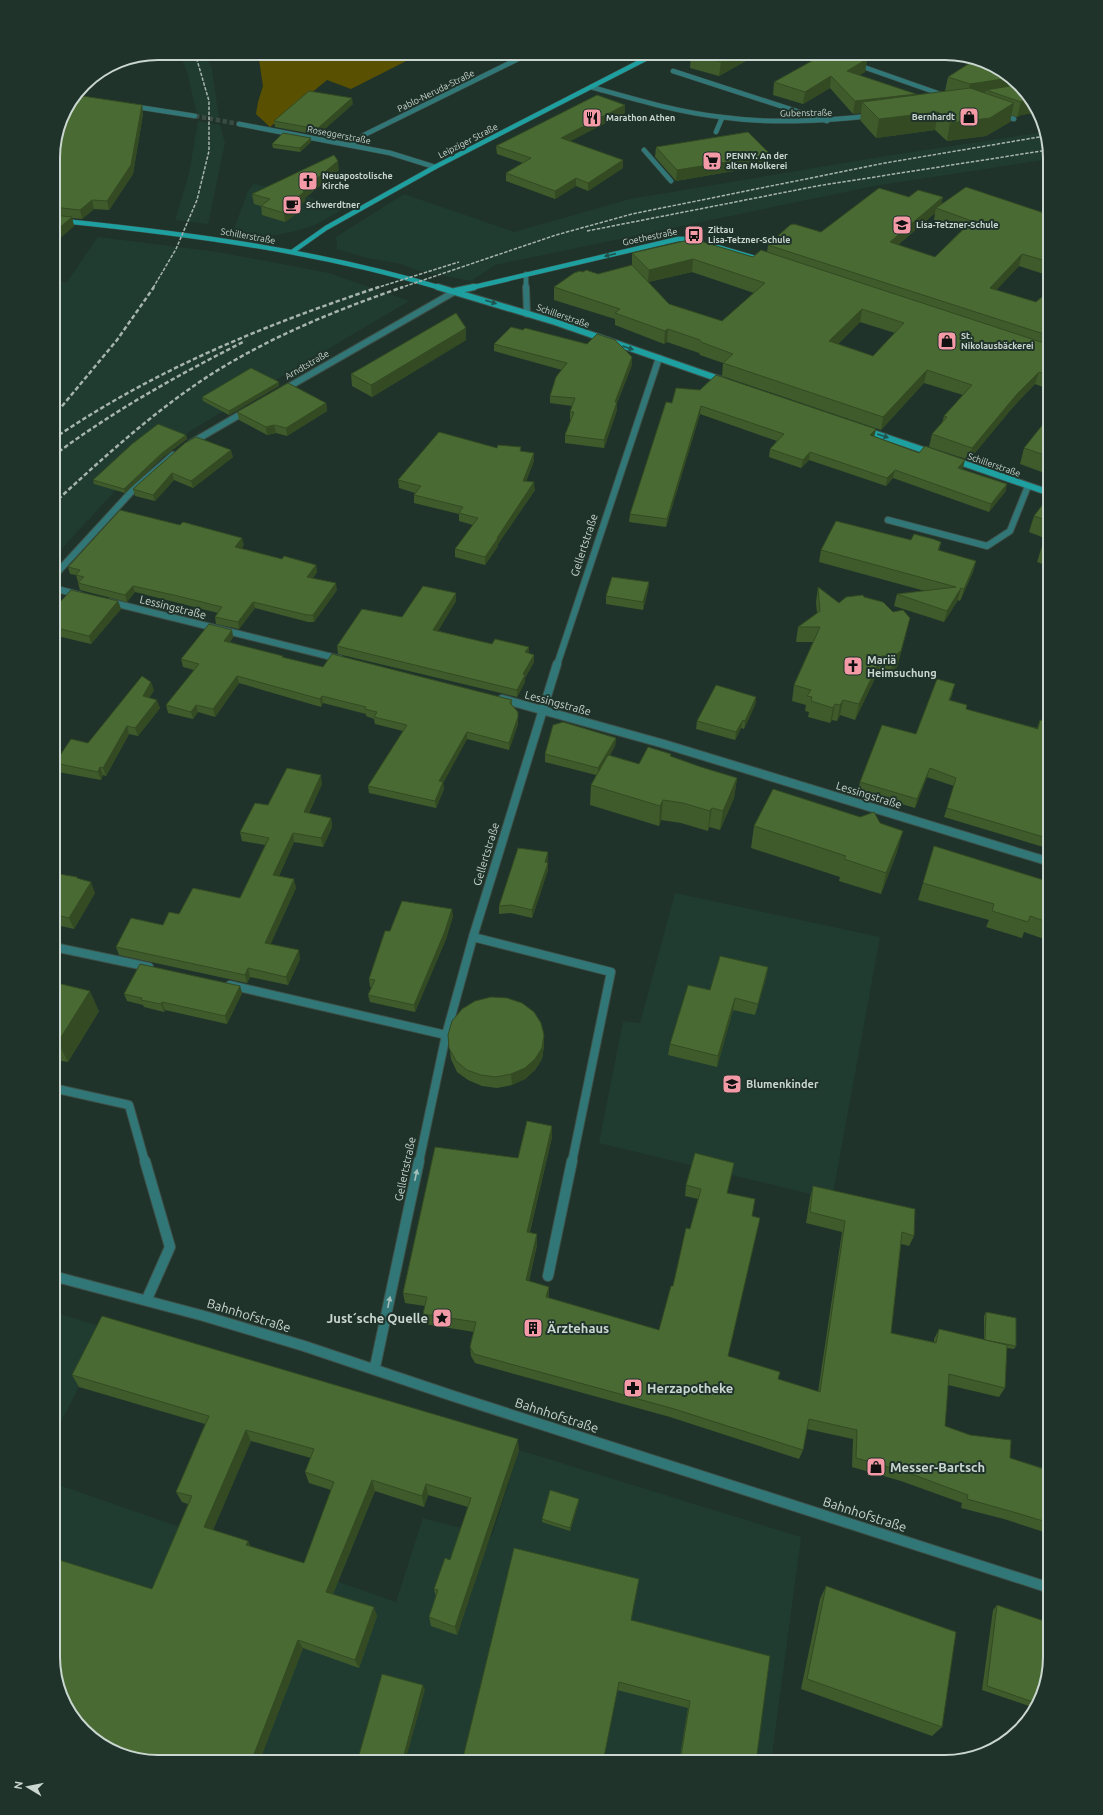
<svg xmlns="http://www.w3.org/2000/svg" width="1103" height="1815" font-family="Ubuntu,sans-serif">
	<rect width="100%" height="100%" fill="#1f332a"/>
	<path fill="#203c30" d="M179,53H205L212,69L219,119L197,115L187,71Z
		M198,121L220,125L225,143L208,224L175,220L189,174Z
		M1044,132L1050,159L874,186L495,265L471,281L416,270L401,264L367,258L337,249L336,237L404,194L514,232L630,199L886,156Z
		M254,184L330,202L354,203L315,225L296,231L277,235L259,236L233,232L248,191Z
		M98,237L218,252L329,273L409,301L190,431L128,477L53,558V281L67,282Z
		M675,893L880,937L832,1199L599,1143L623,1021L640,1023Z
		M53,1312L109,1329L53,1437Z
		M519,1450L801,1537L771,1762H152L100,1744L64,1703L53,1657V1483L396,1602L423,1518L492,1536Z"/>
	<path fill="#595101" d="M258,53L271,56L278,53H422L351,89L327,80L270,127L256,114L258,102L263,86Z"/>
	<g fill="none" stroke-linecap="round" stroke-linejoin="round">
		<path stroke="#394b43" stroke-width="4.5" stroke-dasharray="4.5 2.5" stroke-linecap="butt" d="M195,116L239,124"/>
		<defs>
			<path id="service-far3" d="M673,71L827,121
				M716,132L722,118
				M644,150L671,181"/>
			<path id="service-far2" d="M888,520L987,546L1010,531L1028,486"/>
			<path id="service-far1" d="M473,937L611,972L572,1162
				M54,947L149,967
				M230,985L446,1035
				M53,1088L129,1105L145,1162"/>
			<path id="service" d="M145,1161L170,1247L147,1299
				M548,1276L572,1161"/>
			<path id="minor-far3" d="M855,64L946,96
				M591,87C634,99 677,112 721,117C771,124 821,121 870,116
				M131,106L195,116
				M1000,115L1014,119
				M239,124L390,153L435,167
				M351,145L364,135L530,53
				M526,274V288"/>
			<path id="minor-far2" d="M526,287L527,314
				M283,390L454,292
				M191,443L246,411
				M53,577L133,490L173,455
				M53,588L80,595
				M110,602L340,659
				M557,665L659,358"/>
			<path id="minor-far1" d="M502,699L664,744L1050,862
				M419,1162L446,1035L473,937L557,664"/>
			<path id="minor" d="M53,1276L204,1316L304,1346L453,1396L1050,1588
				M375,1367L419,1161"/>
			<path id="secondary-far1" d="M63,221C190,234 318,251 441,288
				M714,246L762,260
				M292,252L326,228L435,167L657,53
				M470,288L678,239H689L701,242"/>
			<path id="secondary" d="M438,287L555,322L722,380
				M455,291L474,287
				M865,430L932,453
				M954,460L1050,493"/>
		</defs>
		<use href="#service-far3" stroke="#3e5048" stroke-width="5.5"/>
		<use href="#service-far2" stroke="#3e5048" stroke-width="8"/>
		<use href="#service-far1" stroke="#3e5048" stroke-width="10"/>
		<use href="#service" stroke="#3e5048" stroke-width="12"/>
		<use href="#minor-far3" stroke="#3e5048" stroke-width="5.5"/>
		<use href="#minor-far2" stroke="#3e5048" stroke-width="8"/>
		<use href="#minor-far1" stroke="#3e5048" stroke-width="10"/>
		<use href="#minor" stroke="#3e5048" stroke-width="12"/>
		<use href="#secondary-far1" stroke="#3e5048" stroke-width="5.5"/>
		<use href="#secondary" stroke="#3e5048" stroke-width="8"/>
		<use href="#service-far3" stroke="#327777" stroke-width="4.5"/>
		<use href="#service-far2" stroke="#327777" stroke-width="6"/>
		<use href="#service-far1" stroke="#327777" stroke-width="8"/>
		<use href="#service" stroke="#327777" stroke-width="10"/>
		<use href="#minor-far3" stroke="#327777" stroke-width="4.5"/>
		<use href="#minor-far2" stroke="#327777" stroke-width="6"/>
		<use href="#minor-far1" stroke="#327777" stroke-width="8"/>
		<use href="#minor" stroke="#327777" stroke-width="10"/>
		<use href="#secondary-far1" stroke="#1e9fa0" stroke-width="4.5"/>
		<use href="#secondary" stroke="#1e9fa0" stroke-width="6"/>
		<path stroke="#a6b4ad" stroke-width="1.5" stroke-dasharray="3.5 1.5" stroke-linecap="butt" d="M587,231L817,186L1048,150
			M153,288L176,249L197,200L209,151V101L195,53
			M376,288L459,262
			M400,288L556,235L632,214L885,163L1045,136"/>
		<path stroke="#a6b4ad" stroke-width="2.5" stroke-dasharray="4.5 2.5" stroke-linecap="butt" d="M53,417L117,340L154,287
			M53,439C156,369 262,326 379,287
			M53,456C113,411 178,375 245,341
			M53,504C103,458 153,412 210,375C270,337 336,310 403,287"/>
	</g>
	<path fill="#3f5b2b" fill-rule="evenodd" d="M693,53H760L719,76L690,68L691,54Z
		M867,59L865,72L859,75L916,95L946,92L945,91L948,77L973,61L1039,112L1021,115L1017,117L1011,115L1010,122L986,136L947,141L935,130L876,138L860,120L861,113L853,114L830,88L803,104L773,95L774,82Z
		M353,104L318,135L275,127L274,121Z
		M142,105L143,114L133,174L109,210L94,209L82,219L72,218L74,226L53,244V152Z
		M625,105V113L570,141L623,160V168L588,191L576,186L555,199L506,181V173L523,163L497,154L496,146Z
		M311,142L300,152L273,148L272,144Z
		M656,147L771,155L769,165L676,181L655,157Z
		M339,170L305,198V201L295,209L296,214L285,222L262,215L261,206L254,204L252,194Z
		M909,197H943L941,205L1050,215V276L1019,266L996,290L1036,302L1050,290V380L1043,387L1035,384L1013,407L969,460L929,447L932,434L942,423L944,416L963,395L924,383L881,430L722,376L723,363L700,355L699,353L667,342L664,344L615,325V319L554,300V287L583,272L598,274L632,265V253L753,257L767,252L768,245L821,232ZM935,213L934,220L962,230L935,257L898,245ZM692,272L754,293L722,321L669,304L648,282ZM860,322L895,333L873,356L838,344Z
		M466,328V340L372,397L352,386L351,374Z
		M494,344L632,357V365L617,403V410L604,448L565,443V435L571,420H570V412L572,406L550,403V396L562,370L494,351Z
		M279,382V386L229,415L203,401L202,397Z
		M676,388L876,429L874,437L963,468L962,469L1007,484L1005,492L989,512L893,478L886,486L809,460L801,468L769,457L770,449L777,441L700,414L666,527L629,522L630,514L672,403Z
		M326,403L327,411L287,436L276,433L267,435L239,420L237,412Z
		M1050,425V475L1020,464L1024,448Z
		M186,435L187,439L163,457L125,493L94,484L93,480Z
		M185,443L233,457L193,488L174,480L155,501L135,496L133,489Z
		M521,447V451L534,461L526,481L535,490L498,544V546L485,565L455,557V549L473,525L459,521V514L414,503V495L415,493L399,488L398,480L497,448Z
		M1050,495V567L1037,562L1042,546L1047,539L1029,532L1034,516Z
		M911,540L941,542L939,551L976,561L973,572L960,601L958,600L944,622L894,606L897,594L925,591L819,562L821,550Z
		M244,545L241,548L282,559L316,565L317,572L313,578L337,590L314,622H308L255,608L239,629L216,624L215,617L218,613L135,592L127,602L80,590L78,583L79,582H78L76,575L70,574L68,567Z
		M649,582L648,590L643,610L606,604V596Z
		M818,587L839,603L864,597L906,634L897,667L891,672H878L855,720L840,715L837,721L832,720L830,723L808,717L809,712L805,711L806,705L792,701L794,685L813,642H796L798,627L817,613L816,602Z
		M456,593V601L438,631L492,644L529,647V653L534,655V662L525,678V682L517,697L338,654L337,646L402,617Z
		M118,601L121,609L91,644L53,635V610Z
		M232,630L233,637L230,642L283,658L323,667L512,700V705L518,712V724L509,750L467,739L443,783L444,789L436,808L369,793L368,786L403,731L375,724L374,719L366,716V714L323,703L321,707L239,683L215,717L198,712L193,719L168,713L166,705L194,670L183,667L181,659Z
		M154,690L149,698L160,708L138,736L129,734L106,776L103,775L101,780L58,772L55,763L88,743Z
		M953,692L950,700L966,709L1037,728L1040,720L1047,782L1050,783V849L944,817L954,786L927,777L915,808L858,791L860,782L916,734Z
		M756,697L755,705L744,729L741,728L735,740L696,729L697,721Z
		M616,738L615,746L610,755L639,764L671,756L701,767L737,778L734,798L720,830L709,827L708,831L681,823L661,820L659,826L590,805L591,785L596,775L545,762V754Z
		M322,784L309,813L331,818L332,827L323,847L294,842L279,876L296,888L270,945L300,959L288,985L250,977L247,983L119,955L116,947L163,925L240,898L265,845L242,841L240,832L268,805Z
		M880,823L897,852L881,894L839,881L840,877L751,848L754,826Z
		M934,846L1050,882V941L1024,932L1022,938L986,927L989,920L918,900Z
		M548,852L547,862L548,863V870L532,918L511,913L499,914V906Z
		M53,873L78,879L95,893L74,929L61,926L53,939Z
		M453,916L446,939L415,1012L370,1002L368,995L372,987H370L369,979L390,931Z
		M768,967L766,978L755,1015L733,1010L717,1067L668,1055L670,1044L710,990Z
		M53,982L99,1011L68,1062L56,1060L55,1061L53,1060Z
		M240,986L242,993L227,1024L165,1010L164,1012L144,1007L143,1005L127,1001L124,994Z
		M448,1035L544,1046L542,1059L535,1070L525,1079L512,1085L497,1088L482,1086L468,1080L457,1072L451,1059Z
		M552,1137L530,1232L537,1245L529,1281L549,1297V1298L659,1330L690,1229L698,1199L685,1196L686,1185L734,1163L727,1193L728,1356L778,1379L818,1392L842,1232L806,1223L810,1198L813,1186L914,1236L909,1246L901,1244L891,1333L934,1342V1339L939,1329L984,1340V1316L986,1312L1016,1346L1014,1349L1007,1348L1005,1388L999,1397L948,1385L945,1426L1010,1458L1046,1469L1047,1465L1050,1461V1534L1004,1519L961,1508L962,1503L901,1481L852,1467L853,1439L807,1429L803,1450L799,1459L670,1417L475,1363L471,1356L470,1347L474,1332L425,1324L423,1314L425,1306L405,1303L403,1293L518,1158Z
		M72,1375L519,1450L457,1635L431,1626L429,1617L436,1597L434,1589L450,1560L468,1507L428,1495L424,1507L375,1491L333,1594L377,1616L359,1668L303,1648L259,1762H152V1589L188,1504L182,1502L176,1492L205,1424L79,1387ZM251,1441L311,1458L305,1472L309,1483L331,1490L304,1563L250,1546L248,1541L213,1530Z
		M579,1499V1501L570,1531L542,1522V1519Z
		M826,1586L942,1727L932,1736L801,1689L820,1599Z
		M997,1605L1050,1657L1035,1708L982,1690L993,1610Z
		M631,1620L756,1762H679L688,1708L617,1690Z"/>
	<path fill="#334a23" d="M737,53H760L719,76L721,62Z
		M867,59L865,72L846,83L847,71Z
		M831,76L830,88L803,104L805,92Z
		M1010,78L1021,91L986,90L984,96L967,99L970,84Z
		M916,94L914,107L862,102L861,113L853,114L855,101Z
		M352,98L353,104L318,135L317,129Z
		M1028,99L1039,112L1021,115L1017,117L1021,102L1024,100Z
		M1014,103L1010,122L986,136L947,141L950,123Z
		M142,105L143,114L133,174L109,210L107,201Z
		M625,105V113L561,146V138Z
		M938,112L935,130L876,138L879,119Z
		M311,138V142L300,152V148Z
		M771,155L769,165L676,181L677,170Z
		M623,160V168L588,191V183Z
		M338,161L339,170L305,198V201L295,209L296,214L285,222L284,213L293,201L303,190Z
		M576,178V186L555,199V191Z
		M943,197L940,209L936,208L935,213L887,254L890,242Z
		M92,200L94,209L82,219L80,210Z
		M72,217L74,226L53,244V233Z
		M1022,254L1019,266L987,300L990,288Z
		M693,259L692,272L648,282L649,270Z
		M862,309L860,322L828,354L829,341Z
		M466,328V340L372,397L371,385Z
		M668,329L667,342L664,344L665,331Z
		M632,357V365L617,403V410L604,448V440L615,402Z
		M927,370L924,383L881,430L883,417Z
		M1050,371V380L1043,387L1047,375Z
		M1039,372L1035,384L1013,407L969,460L972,448L1017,394Z
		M279,382V386L229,415V411Z
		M326,403L327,411L287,436L286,428Z
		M701,406L700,414L666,527L667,519Z
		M274,425L276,433L267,435L266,427Z
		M876,429L874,437L870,435Z
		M186,435L187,439L163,457L125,493L124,489L162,453Z
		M231,450L233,457L193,488L191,481Z
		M810,452L809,460L801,468L803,460Z
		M534,453V461L523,489V481Z
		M965,460L963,468L956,476L958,468Z
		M895,470L893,478L886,486L887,478Z
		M172,473L174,480L155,501L153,495Z
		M534,482L535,490L498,544V546L485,565V557L497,538Z
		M1007,484L1005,492L989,512L991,504Z
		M242,538L244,545L237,554L235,547Z
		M976,561L973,572L960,601L964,589Z
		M316,565L317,572L308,584L307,577Z
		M649,582L648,590L643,610V602Z
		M336,583L337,590L314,622L313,615Z
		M133,586L135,592L127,602L125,595Z
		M961,588L958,600L944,622L947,611Z
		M456,593V601L434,637L433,630Z
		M118,601L121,609L91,644L89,636Z
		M253,602L255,608L239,629L238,622Z
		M910,618L897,667L891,672L894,656Z
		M232,630L233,637L225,648L224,641Z
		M529,647V654L525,652Z
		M534,655V662L525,678V682L517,697V690L523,674Z
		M882,656L878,672L855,720L859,704Z
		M237,676L239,683L215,717L213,709Z
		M151,682L154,690L146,704L143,696Z
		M322,696L323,703L321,707L320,699Z
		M756,697L755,705L744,729L745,721Z
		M157,700L160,708L138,736L135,728Z
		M843,700L840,715L837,721L840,705Z
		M835,704L832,720L830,723L833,708Z
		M196,705L198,712L193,719L191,712Z
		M518,717V724L509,750V743Z
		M743,720L741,728L735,740L736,732Z
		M127,726L129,734L106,776L103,768Z
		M467,732V739L443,783L444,789L436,808L435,801L439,781Z
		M616,738L615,746L598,776V768Z
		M100,767L103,775L101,780L98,772Z
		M930,768L927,777L915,808L917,799Z
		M321,775L322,784L306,820L304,812Z
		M737,778L734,798L720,830L723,811Z
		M663,800L661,820L659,826L660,806Z
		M712,808L709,827L708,831L710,811Z
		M331,818L332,827L323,847L321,838Z
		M903,831L897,852L881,894L886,873Z
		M293,833L294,842L275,884L273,875Z
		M548,852V860L545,870V862Z
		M548,863V870L532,918V910Z
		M294,879L296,888L267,952L265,943Z
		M91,882L95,893L74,929L69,918Z
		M452,909L453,916L446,939L415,1012L414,1005Z
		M56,915L61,926L53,939V919Z
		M299,950L300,959L288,985L286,977Z
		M768,967L766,978L755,1015L758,1004Z
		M248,968L250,977L247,983L245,975Z
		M240,986L242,993L227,1024L225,1016Z
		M90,991L99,1011L68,1062L58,1042Z
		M735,998L733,1010L717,1067L718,1056Z
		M162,1002L165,1010L164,1012L161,1004Z
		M544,1035V1046L542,1059L535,1070L525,1079L512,1085L511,1074Z
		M53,1054L56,1060L55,1061L53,1057Z
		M552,1126V1137L527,1243V1232Z
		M734,1163L732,1175L725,1204L727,1193Z
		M537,1234V1245L526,1291V1280Z
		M549,1287V1297L546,1307V1297Z
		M246,1430L251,1441L210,1537L204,1527Z
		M518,1439L519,1450L457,1635L455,1627Z
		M372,1480L375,1491L330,1601L326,1592Z
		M426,1484L428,1495L424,1507L422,1496Z
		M579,1499V1501L570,1531V1528Z
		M248,1541L253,1551L246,1545Z
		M374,1607L377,1616L359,1668L355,1660Z
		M298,1640L303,1648L259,1762H251Z
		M423,1685L425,1690L405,1762H402Z"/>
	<path fill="#496a32" stroke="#334a23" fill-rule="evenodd" d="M693,53H737L721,62L691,54Z
		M826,53H848L867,59L847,71L916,94L855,101L831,76L805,92L774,82Z
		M973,61L1003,71L1010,78L970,84L948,77Z
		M1016,85L1028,99L1024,100L1021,102L986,90Z
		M970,88L1014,103L990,118L950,123L938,112L879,119L862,102Z
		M309,91L352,98L317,129L274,121Z
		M76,95L142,105L131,165L107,201L92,200L80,210L53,207V152L61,118Z
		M597,95L625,105L561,138L623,160L588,183L576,178L555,191L506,173L531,158L496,146Z
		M748,132L771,155L677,170L656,147Z
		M283,133L311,138L300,148L272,144Z
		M334,155L338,161L303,190L304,192L293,201L294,205L284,213L261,206L270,199L252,194Z
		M966,187L1050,215V262L1022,254L990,288L1036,302L1050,290V336L768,245L790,225L794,224L821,232L879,188L909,197L918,190L943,197L890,242L935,257L972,221L936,208Z
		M53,215L72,217L53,233Z
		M693,239L753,257L761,250L1050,345V371L1047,375L1039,372L1017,394L972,448L932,434L947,417L944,416L972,385L927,370L883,417L723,363L733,354L701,342L700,340L668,329L665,331L615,313L620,309L554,287L574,273L580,271L583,272L586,270L598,274L632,265L669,304L722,321L765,283L693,259L649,270L632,253ZM862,309L904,323L873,356L829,341Z
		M456,313L466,328L371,385L351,374Z
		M511,327L523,330L525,328L587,344L597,334L615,340L632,357L615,402H617L604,440L565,435L574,412H570L575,398L550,396L556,377L567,363L494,344Z
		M251,368L279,382L229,411L202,397Z
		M716,375L876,429L870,435L919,453L925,446L965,460L958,468L1007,484L991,504L895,470L887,478L810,452L803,460L770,449L784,434L701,406L667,519L630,514L666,402L672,403L676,388L700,390Z
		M288,383L326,403L286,428L274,425L266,427L237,412Z
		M1044,423L1050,425V457L1024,448Z
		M158,424L186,435L162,453L124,489L93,480L132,444Z
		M439,432L497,448L498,445L521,447L520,451L534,453L523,481L534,482L497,538H498L485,557L455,549L478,518L459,513L463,507L414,495L421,486L398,480Z
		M196,437L231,450L191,481L172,473L153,495L133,489L185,443Z
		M1050,495V521L1034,516Z
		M120,510L180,525L183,522L242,538L235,547L282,559L284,556L316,565L307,577L336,583L313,615H307L253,602L238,622L215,617L222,607L178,596L133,586L125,595L78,583L84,577L76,575L80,570L68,567Z
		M836,521L911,540L914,534L933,539L941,542L938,550L976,561L964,589L961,588L947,611L897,594L956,587L821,550Z
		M1050,535V549L1042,546Z
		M612,577L649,582L643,602L606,596Z
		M423,586L456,593L433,630L492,644L495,639L529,647L525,652L534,655L523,674L525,675L517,690L337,646L362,609L402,617Z
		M818,587L839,603L846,597L863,595L864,597L883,602L893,612L903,610L910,618L901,651L894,656H882L859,704L843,700L840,705L835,704L833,708L811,701L812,697L807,696L811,690L794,685L820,627H798L820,611Z
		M71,590L118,601L89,636L53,627V610Z
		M209,624L232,630L224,641L283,656L282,657L323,667L332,654L512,700L510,703L518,712V717L509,743L467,732L439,781L443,782L435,801L368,786L407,725L374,717L377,712L365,709L366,707L322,696L320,699L237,676L213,709L196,705L191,712L166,705L199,664L181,659Z
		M142,676L151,682L143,696L157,700L135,728L127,726L103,768L100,767L98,772L55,763L71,739L88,743Z
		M937,679L955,684L949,700L967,705L966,709L1038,729L1040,720L1050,722V769L1047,782L1050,783V839L947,808L956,778L930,768L917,799L860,782L882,725L916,734Z
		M716,685L756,697L745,721L743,720L736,732L697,721Z
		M563,722L616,738L598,768L545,754L553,725Z
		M648,747L671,754L670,756L701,767L737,778L723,811L712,808L710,811L683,803L663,800L660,806L591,785L608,755L639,764Z
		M287,768L321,775L304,812L331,818L321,838L293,833L273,875L294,879L265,943L299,950L286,977L248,968L245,975L116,947L131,918L163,925L169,912L179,914L193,888L240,898L269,838L240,832L255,803L268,805Z
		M773,789L860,817L874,812L880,823L903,831L886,873L844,859L846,856L754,826Z
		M934,846L1050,882V923L1030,916L1028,922L992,911L994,904L923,883Z
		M518,848L548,852L545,862L548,863L532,910L511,905L499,906Z
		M53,873L77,877V878L91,882L69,918L56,915L53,919Z
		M402,901L452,909L445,931L414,1005L368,995L375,980L369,979L385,931H390Z
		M720,956L768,967L758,1004L735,998L718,1056L670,1044L688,985L710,990Z
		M140,964L240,986L225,1016L162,1002L161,1004L141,1000L142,998L124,994Z
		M53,982L90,991L58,1042L53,1041Z
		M491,997L507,998L522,1003L534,1012L541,1023L544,1035L542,1048L535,1059L525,1068L511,1074L496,1077L481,1075L467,1070L456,1061L449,1048L448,1035L452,1021L462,1009L475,1001Z
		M527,1121L552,1126L527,1232L537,1234L526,1280L549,1287L546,1297L659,1330L671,1286H673L686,1228L690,1229L701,1189L686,1185L695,1153L734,1163L727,1193L755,1199L752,1216L760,1218L728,1356L780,1372L778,1379L820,1392L845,1221L810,1212L813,1186L915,1209L914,1236L902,1232L891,1333L936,1343L939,1329L1007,1345L1005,1388L949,1374L945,1426L970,1435L1011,1440L1010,1458L1050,1471V1523L1010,1511L967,1499L968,1495L906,1472L856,1458L857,1430L809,1419L803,1450L671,1408L474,1354L470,1347L476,1322L423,1314L427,1297L403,1293L435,1147L518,1158Z
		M986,1312L1016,1318V1346L985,1340Z
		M102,1316L518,1439L455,1627L429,1617L438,1590L434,1589L445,1558L450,1560L471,1498L426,1484L422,1496L372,1480L326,1592L374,1607L355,1660L298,1640L251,1762H152L100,1744L64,1703L53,1657V1558L152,1589L192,1496L176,1492L209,1416L72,1375ZM246,1430L314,1449L305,1472L334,1482L304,1563L246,1545L248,1541L204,1527Z
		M550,1490L579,1499L570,1528L542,1519Z
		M514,1548L639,1579L631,1620L770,1656L756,1762H680L690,1701L619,1682L603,1762H462Z
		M826,1586L956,1632L942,1727L807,1679Z
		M997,1605L1050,1623V1657L1036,1703L987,1686Z
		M382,1674L423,1685L402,1762H357Z"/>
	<defs><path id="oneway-solid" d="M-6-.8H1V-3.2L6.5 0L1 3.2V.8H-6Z"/></defs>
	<g fill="#1f534d">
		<use href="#oneway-solid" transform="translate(610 255) rotate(167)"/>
		<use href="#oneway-solid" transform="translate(491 302) rotate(17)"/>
		<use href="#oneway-solid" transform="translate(628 348) rotate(19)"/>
		<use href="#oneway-solid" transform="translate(883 436) rotate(19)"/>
	</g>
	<g fill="#a4beba">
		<use href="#oneway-solid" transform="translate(416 1175) rotate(-78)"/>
		<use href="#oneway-solid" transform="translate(389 1302) rotate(-78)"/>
	</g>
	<defs>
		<symbol id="shop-square" viewBox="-11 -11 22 22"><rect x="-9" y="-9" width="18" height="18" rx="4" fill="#f49aa7" stroke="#1f332a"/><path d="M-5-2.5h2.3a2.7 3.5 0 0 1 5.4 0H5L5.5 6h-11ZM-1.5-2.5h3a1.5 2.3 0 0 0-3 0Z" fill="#111"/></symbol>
		<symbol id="restaurant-square" viewBox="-11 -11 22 22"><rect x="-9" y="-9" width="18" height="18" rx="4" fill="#f49aa7" stroke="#1f332a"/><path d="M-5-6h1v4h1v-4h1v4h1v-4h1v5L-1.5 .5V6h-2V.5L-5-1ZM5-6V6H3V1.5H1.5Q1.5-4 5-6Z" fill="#111"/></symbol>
		<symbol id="supermarket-square" viewBox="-11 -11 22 22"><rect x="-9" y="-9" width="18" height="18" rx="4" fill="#f49aa7" stroke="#1f332a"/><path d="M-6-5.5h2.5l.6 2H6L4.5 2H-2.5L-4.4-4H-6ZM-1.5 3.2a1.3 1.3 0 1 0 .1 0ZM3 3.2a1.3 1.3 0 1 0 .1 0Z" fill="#111"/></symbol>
		<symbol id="church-square" viewBox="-11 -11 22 22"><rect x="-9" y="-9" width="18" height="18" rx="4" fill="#f49aa7" stroke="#1f332a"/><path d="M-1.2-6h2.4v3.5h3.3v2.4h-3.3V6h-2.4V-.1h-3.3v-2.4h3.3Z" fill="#111"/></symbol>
		<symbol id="cafe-square" viewBox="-11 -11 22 22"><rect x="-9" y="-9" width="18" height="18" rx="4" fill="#f49aa7" stroke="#1f332a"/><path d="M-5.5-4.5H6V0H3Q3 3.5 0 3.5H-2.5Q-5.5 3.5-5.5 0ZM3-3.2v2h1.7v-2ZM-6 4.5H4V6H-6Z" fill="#111"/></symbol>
		<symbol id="school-square" viewBox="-11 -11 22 22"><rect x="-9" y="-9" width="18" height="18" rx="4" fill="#f49aa7" stroke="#1f332a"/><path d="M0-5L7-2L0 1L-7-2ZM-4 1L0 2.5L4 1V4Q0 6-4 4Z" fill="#111"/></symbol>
		<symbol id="bus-square" viewBox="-11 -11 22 22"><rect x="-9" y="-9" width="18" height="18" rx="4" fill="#f49aa7" stroke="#1f332a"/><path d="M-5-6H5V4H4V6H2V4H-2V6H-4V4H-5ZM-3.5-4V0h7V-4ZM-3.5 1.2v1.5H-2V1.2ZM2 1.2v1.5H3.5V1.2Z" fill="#111"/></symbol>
		<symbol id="sight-square" viewBox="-11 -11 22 22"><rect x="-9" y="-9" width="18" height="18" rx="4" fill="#f49aa7" stroke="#1f332a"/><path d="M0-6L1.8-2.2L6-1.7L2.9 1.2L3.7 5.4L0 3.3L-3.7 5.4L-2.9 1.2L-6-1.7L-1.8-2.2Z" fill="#111"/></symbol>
		<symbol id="building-square" viewBox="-11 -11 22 22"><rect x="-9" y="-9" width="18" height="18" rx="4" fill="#f49aa7" stroke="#1f332a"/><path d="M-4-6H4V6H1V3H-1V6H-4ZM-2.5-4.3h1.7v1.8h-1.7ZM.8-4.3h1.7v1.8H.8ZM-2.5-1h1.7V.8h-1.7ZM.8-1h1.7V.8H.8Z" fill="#111"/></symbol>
		<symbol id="pharmacy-square" viewBox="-11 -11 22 22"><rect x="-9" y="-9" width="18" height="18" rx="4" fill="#f49aa7" stroke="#1f332a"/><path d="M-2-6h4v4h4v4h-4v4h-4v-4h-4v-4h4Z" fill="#111"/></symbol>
	</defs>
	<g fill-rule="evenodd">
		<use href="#shop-square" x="958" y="106" width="22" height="22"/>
		<use href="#restaurant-square" x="581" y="107" width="22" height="22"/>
		<use href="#supermarket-square" x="701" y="150" width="22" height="22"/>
		<use href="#church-square" x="297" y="170" width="22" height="22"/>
		<use href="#cafe-square" x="281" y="194" width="22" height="22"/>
		<use href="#school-square" x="891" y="214" width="22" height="22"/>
		<use href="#bus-square" x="683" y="224" width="22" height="22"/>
		<use href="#shop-square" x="936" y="330" width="22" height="22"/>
		<use href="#church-square" x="842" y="655" width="22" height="22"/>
		<use href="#school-square" x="721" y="1073" width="22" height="22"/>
		<use href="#sight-square" x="431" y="1307" width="22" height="22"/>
		<use href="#building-square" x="522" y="1317" width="22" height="22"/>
		<use href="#pharmacy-square" x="622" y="1377" width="22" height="22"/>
		<use href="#shop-square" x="865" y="1456" width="22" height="22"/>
	</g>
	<g text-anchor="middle" stroke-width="4" stroke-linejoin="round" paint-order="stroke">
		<g font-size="9" fill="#cad6d0" stroke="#1f332a">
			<text transform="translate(436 91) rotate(-26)" y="3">Pablo-Neruda-Straße</text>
			<text transform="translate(806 113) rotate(-1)" y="3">Gubenstraße</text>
			<text transform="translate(339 135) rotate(11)" y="3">Roseggerstraße</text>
			<text transform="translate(468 141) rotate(-27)" y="3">Leipziger Straße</text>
			<text transform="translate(248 236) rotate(10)" y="3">Schillerstraße</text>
			<text transform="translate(650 237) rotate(-12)" y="3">Goethestraße</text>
			<text transform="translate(563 316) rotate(19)" y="3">Schillerstraße</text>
			<text transform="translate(307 365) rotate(-30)" y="3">Arndtstraße</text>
			<text transform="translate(994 465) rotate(19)" y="3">Schillerstraße</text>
		</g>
		<g font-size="9" font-weight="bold" fill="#cad6d0" stroke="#1f332a" text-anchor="start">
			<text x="955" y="120" text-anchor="end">Bernhardt</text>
			<text x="606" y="121">Marathon Athen</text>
			<text x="726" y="159">PENNY. An der<tspan x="726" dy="10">alten Molkerei</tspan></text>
			<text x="322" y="179">Neuapostolische<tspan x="322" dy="10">Kirche</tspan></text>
			<text x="306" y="208">Schwerdtner</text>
			<text x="916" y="228">Lisa-Tetzner-Schule</text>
			<text x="708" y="233">Zittau<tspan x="708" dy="10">Lisa-Tetzner-Schule</tspan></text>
			<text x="961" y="339">St.<tspan x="961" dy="10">Nikolausbäckerei</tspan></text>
		</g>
		<g font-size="11" fill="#cad6d0" stroke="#1f332a">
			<text transform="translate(584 545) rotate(-72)" y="4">Gellertstraße</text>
			<text transform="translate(173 607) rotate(14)" y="4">Lessingstraße</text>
			<text transform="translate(558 703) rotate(15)" y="4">Lessingstraße</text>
			<text transform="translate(869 795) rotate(17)" y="4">Lessingstraße</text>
			<text transform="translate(486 854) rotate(-73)" y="4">Gellertstraße</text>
			<text transform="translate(405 1169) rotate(-78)" y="4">Gellertstraße</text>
		</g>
		<g font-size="11" font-weight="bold" fill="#cad6d0" stroke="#1f332a" text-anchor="start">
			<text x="867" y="664">Mariä<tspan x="867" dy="13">Heimsuchung</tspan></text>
			<text x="746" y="1088">Blumenkinder</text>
		</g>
		<g font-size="13" fill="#cad6d0" stroke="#1f332a">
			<text transform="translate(249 1315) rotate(17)" y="5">Bahnhofstraße</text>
			<text transform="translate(557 1415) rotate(18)" y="5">Bahnhofstraße</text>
			<text transform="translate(865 1514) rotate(18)" y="5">Bahnhofstraße</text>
		</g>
		<g font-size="13" font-weight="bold" fill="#cad6d0" stroke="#1f332a" text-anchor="start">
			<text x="428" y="1323" text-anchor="end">Just´sche Quelle</text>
			<text x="547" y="1333">Ärztehaus</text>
			<text x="647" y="1393">Herzapotheke</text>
			<text x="890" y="1472">Messer-Bartsch</text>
		</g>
	</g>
	<path d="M0 0H1103V1815H0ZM158 60H945A98 98 0 0 1 1043 158V1657A98 98 0 0 1 945 1755H158A98 98 0 0 1 60 1657V158A98 98 0 0 1 158 60Z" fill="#1f332a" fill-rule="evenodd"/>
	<path fill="none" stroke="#cad6d0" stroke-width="2" d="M158 60H945A98 98 0 0 1 1043 158V1657A98 98 0 0 1 945 1755H158A98 98 0 0 1 60 1657V158A98 98 0 0 1 158 60Z"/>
	<g transform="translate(28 1787) rotate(280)" stroke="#1f332a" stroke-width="3" paint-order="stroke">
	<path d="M0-3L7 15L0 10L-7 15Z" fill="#cad6d0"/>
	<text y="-6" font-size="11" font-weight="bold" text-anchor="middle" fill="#cad6d0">N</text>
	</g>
</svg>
